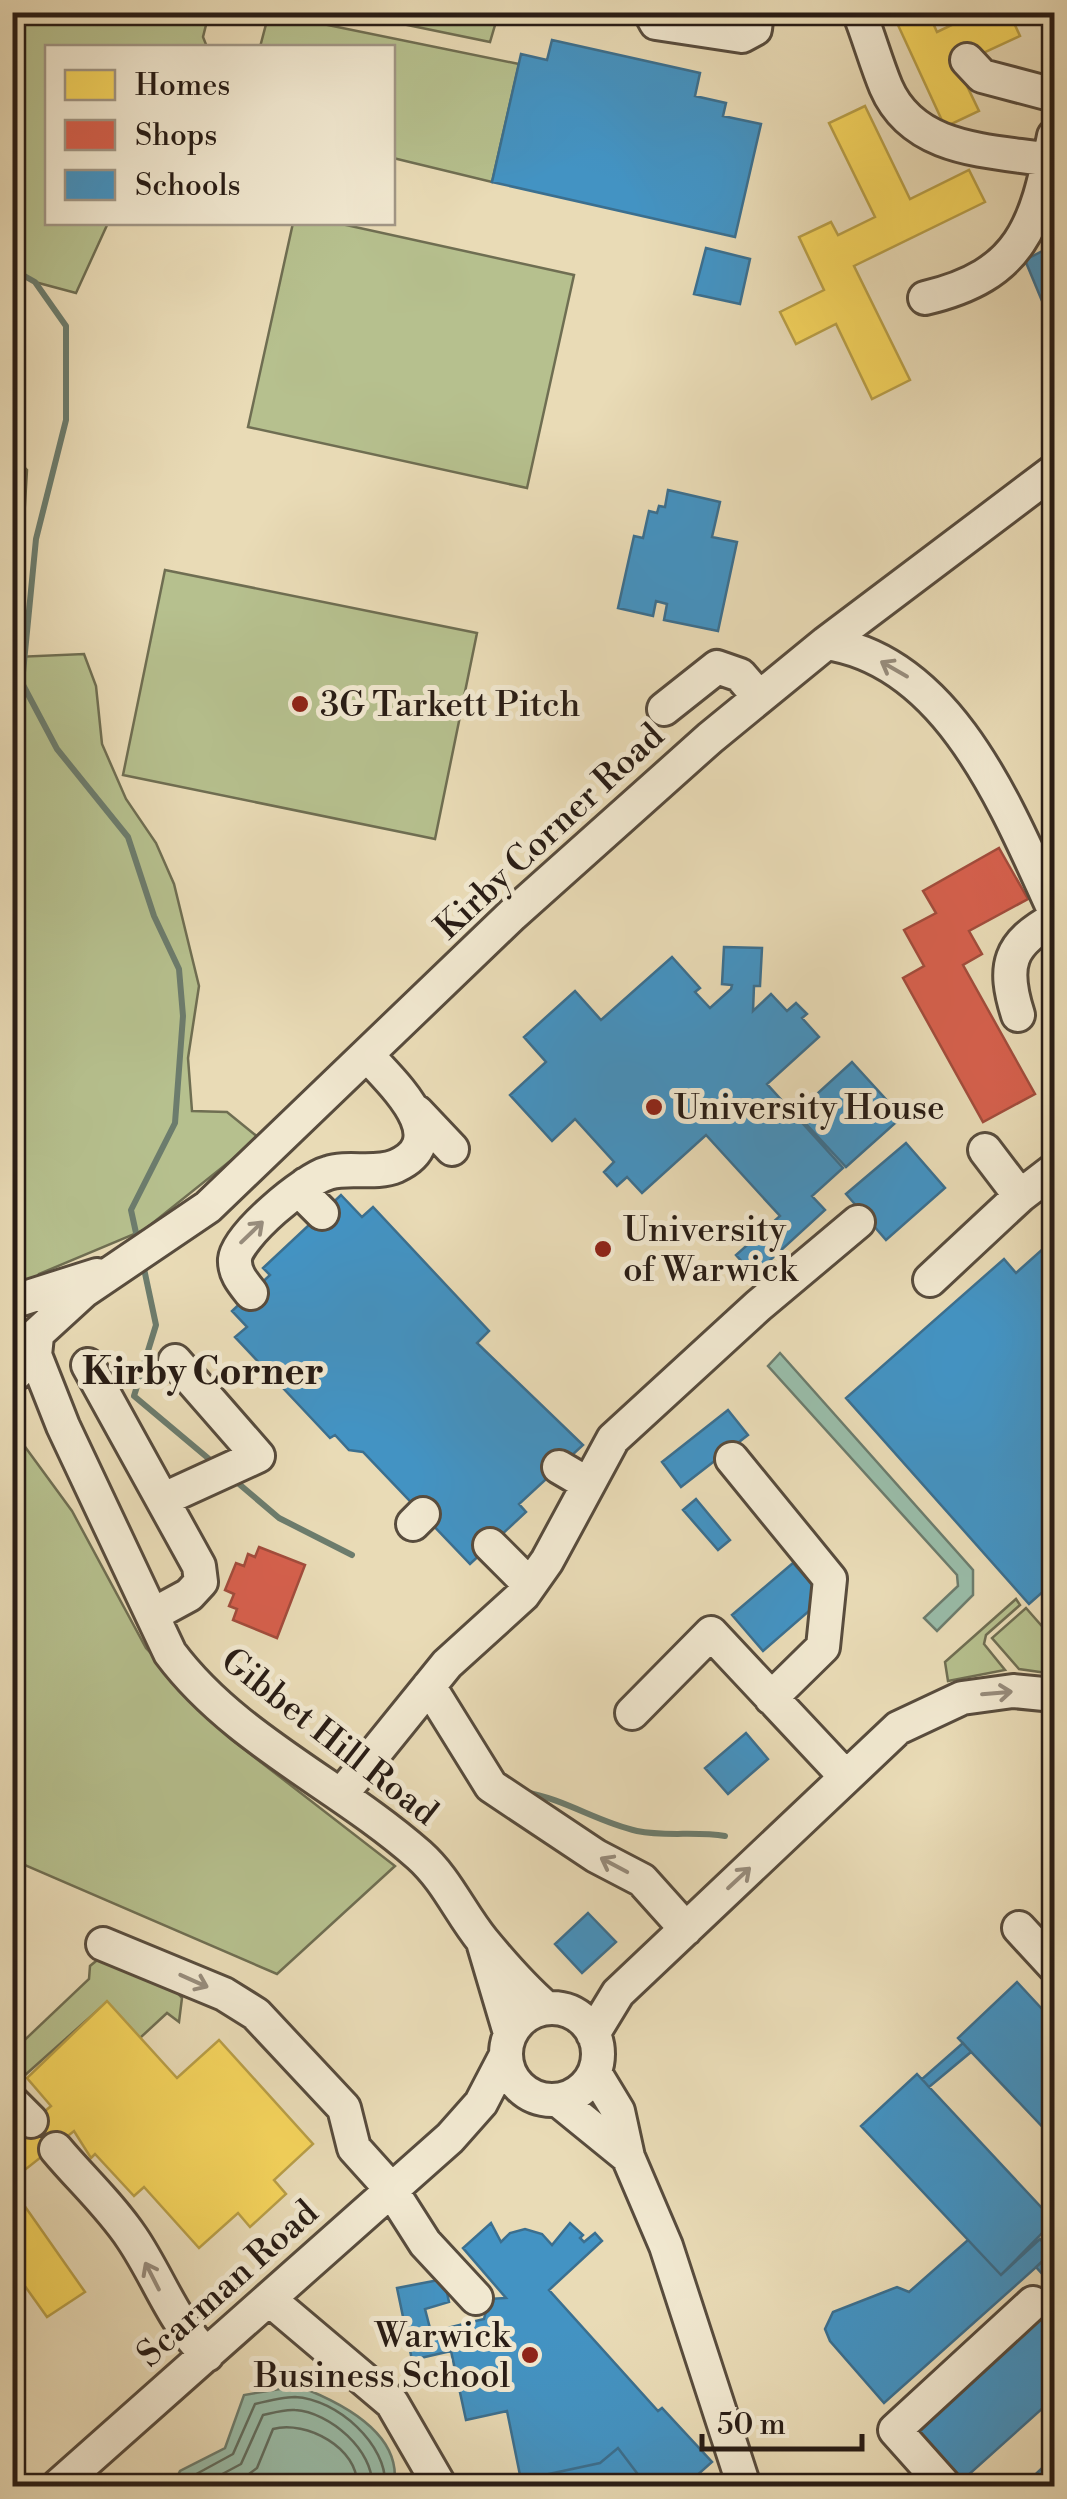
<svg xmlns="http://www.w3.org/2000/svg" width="1067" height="2499" font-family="'Libre Bodoni',serif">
	<rect width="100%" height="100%" fill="#e9dbb6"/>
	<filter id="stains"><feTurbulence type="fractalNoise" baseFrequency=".002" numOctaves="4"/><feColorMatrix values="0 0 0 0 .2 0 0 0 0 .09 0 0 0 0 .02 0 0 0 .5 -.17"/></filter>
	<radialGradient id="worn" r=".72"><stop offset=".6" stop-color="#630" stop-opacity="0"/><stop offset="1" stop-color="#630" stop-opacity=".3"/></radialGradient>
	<path fill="#b6c08e" stroke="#6f6e52" stroke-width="2.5" d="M12,13H209L203,37L207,47L48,48V222L108,223L76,293L35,282L13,269Z
		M269,13L519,64L492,182L393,158L392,48L260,47Z
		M349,13H601L600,17L498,15L490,42Z
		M293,223H337L574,275L527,488L248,427Z
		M12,455L27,470L16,657L84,654L96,686L102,744L126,799L156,843L174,884L199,986L188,1058L192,1111L227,1112L259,1138L144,1230L39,1274L40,1281L12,1284V1032L18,993Z
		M165,570L477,633L435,839L123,775Z
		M12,1429L72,1511L146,1648L231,1739L395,1866L277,1974L13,1860Z
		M1016,1599L1020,1605L986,1635L984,1644L1005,1670L948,1681L945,1662Z
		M1026,1608L1054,1640V1674L1019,1669L992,1638Z
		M101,1957L172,1987L182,1998L179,2022L167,2013L140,2038L107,2002L15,2084L13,2051L89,1979L90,1966Z"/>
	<path fill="#99bca8" stroke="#6c7c6d" stroke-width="2.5" d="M780,1353L973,1570V1595L937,1631L924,1618L958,1586L957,1575L768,1366Z
		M298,2386C340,2402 403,2433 394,2486H173L180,2471L225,2448L244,2395Z"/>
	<path fill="#f6d55c" stroke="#b89e47" stroke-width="2.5" d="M892,12H928L937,32L979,12H1009L1020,36L957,65L979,111L945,127Z
		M865,106L910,199L969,170L985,202L854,266L910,380L872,399L836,324L796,344L780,312L824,290L799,237L831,222L838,235L875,217L829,123Z
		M107,2001L177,2078L219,2040L313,2144L274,2180L286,2194L250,2227L238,2213L199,2248L144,2187L134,2196L95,2154L91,2158L74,2131L12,2180V2139L51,2106L27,2078Z
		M12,2188L85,2292L47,2317L12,2268Z"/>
	<path fill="#d6604d" stroke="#a24c3c" stroke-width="2.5" d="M999,848L1028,899L969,931L982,954L963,965L1035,1094L983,1122L903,978L924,966L904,930L936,913L923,891Z
		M259,1547L305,1565L277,1638L233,1620L237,1609L229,1606L234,1594L225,1590L236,1563L244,1566L248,1554L255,1557Z"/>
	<path fill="#4393c3" stroke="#3b6f8f" stroke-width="2.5" d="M552,40L700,73L695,96L726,103L723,116L761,124L735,237L492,182L521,54L547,60Z
		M1054,245V309L1047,313L1025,260Z
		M706,248L750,259L740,304L694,294Z
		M668,490L720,502L712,537L737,542L718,631L664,620L667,604L656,601L653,616L618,608L634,536L643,538L649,511L657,513L659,506L665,507Z
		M724,947L762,948L760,986H754L753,1011L771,994L787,1011L796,1003L807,1014L802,1018L819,1037L767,1084L843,1168L812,1196L825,1210L754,1275L736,1255L780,1216L706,1135L642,1193L627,1177L617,1186L604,1172L614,1162L575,1119L552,1141L510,1095L546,1062L524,1037L575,991L601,1020L672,957L700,988L695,992L710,1008L731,989L732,985L722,984Z
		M852,1062L902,1117L846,1167L796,1113Z
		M906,1143L945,1188L886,1240L846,1194Z
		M341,1195L362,1217L373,1207L489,1331L477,1343L583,1445L519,1504L526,1512L470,1564L363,1452L349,1450L335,1435L330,1438L235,1337L247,1327L232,1311L270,1275L263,1268Z
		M1054,1239V1582L1029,1604L846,1398L1004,1259L1016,1273Z
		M728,1410L748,1435L681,1487L662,1462Z
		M696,1499L730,1540L718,1550L683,1510Z
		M793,1563L824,1598L763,1651L732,1615Z
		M746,1733L768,1759L728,1794L705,1768Z
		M588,1913L616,1942L582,1973L555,1944Z
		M1017,1982L1054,2022V2139L958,2038Z
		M963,2043L971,2052L929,2087L922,2079Z
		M917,2074L1054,2221L1001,2275L861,2126Z
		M491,2223L501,2242L510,2233L525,2229L542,2234L552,2245L570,2223L583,2235L580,2238L584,2242L595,2233L602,2241L549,2290L658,2411L662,2408L712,2462L685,2486L646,2485L618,2448L600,2463L521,2480L507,2411L466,2420L451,2351L412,2360L397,2288L444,2279L449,2302L425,2309L431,2332L484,2319L489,2299L506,2298L463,2248Z
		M1040,2239L1052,2253L884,2403L830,2341L825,2329L833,2312L897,2287L909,2292L968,2240L1001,2275Z
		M1054,2250V2287L1036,2267Z
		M1049,2311L1054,2317V2398L956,2486L910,2434Z
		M618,2448L646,2485L650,2481L655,2486H523L521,2480L600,2463Z
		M1054,2457V2486H1023Z"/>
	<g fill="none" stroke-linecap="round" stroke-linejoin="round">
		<path stroke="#606c5e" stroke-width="2.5" d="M184,2486L189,2478L233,2454L255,2404C267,2401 283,2397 295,2397C337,2399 388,2445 385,2486
			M200,2486L241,2464L263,2415C272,2413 285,2409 295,2410C330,2412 374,2451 372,2486
			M233,2486L257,2468L273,2429C306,2420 359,2448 357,2486"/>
		<path stroke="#6c7c6d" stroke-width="6" d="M12,269L35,282L66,326V420L36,539L22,683L57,749L128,837L154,916L179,969L183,1016L175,1123L131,1210L138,1242
			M143,1264L156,1325L134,1396L215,1464
			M232,1478L279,1518L352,1555
			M524,1792C565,1799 597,1822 637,1831C665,1837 696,1831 725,1836"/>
		<defs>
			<path id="minor" d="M650,12L656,23L742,36L755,29L757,12
				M859,12C869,37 876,63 886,87C914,152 989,150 1050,160
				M967,60L982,76L1054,95
				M925,298C1022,275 1036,226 1054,136
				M826,643C950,661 1008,810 1054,910
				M664,709L717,667L740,675L759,697
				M1018,1015C1002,965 1009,944 1054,919
				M417,1112L452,1149
				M985,1150L1020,1196L1054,1170
				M306,1184L308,1199L322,1213
				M930,1280L1020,1196
				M251,1293C243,1283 234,1273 235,1259C237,1236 305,1179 328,1173C348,1166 375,1175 396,1166C455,1139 392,1083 369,1057
				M12,1302L97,1275
				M37,1334L84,1291L208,1207L512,915L710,738L826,643L1054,471
				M35,1355L63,1426L170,1653C234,1739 340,1785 419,1855C447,1880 460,1913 483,1941C502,1964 524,1989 546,2008
				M88,1365L199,1566L201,1582L189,1595L154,1614
				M12,1377L35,1355L37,1336
				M732,1459L830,1579L823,1647L771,1698
				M559,1467L588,1484
				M164,1499L258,1456L175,1361
				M413,1524L423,1514
				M490,1545L530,1585
				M429,1686L491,1786L596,1856L642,1880L686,1929
				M632,1713L711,1633L845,1776
				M341,1795L447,1664L523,1595L547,1561L613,1439L758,1306L858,1222
				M1019,1928L1054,1966
				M483,1942L510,2033
				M103,1944L224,1994L256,2014L344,2108L354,2148L390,2188L425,2243L476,2298
				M506 2054a46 46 0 1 1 92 0a46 46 0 1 1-92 0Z
				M593,2034L618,1993L898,1728L962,1698L1013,1691L1054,1695
				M595,2073L618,2111L628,2157L666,2246L744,2486
				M558,2100L628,2157
				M12,2102L31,2121
				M56,2149C81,2179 110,2205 132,2238C159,2278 172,2320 207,2355
				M269,2299L392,2403L440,2486
				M58,2486L450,2138L481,2103L505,2057
				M945,2486L895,2430L1033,2303"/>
		</defs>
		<use href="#minor" stroke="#584c3d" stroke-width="38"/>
		<use href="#minor" stroke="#f1e8d0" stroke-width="32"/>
	</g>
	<defs><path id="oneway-shaft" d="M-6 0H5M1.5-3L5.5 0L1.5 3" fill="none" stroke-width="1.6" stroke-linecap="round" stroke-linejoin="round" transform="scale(2.5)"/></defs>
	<g stroke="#978c7c">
		<use href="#oneway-shaft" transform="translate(894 669) rotate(-150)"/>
		<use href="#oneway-shaft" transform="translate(252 1232) rotate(-44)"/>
		<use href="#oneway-shaft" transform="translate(997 1693) rotate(-5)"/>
		<use href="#oneway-shaft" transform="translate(614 1865) rotate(-152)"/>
		<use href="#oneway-shaft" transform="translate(739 1878) rotate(-43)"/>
		<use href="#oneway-shaft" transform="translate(194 1981) rotate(24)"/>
		<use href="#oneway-shaft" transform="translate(152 2276) rotate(-117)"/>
	</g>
	<g fill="#8f2418" stroke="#f1e8d0" stroke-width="4">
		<circle cx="300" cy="704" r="10"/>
		<circle cx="654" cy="1107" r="10"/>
		<circle cx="603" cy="1249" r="10"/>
		<circle cx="530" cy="2355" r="10"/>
	</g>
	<g text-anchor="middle" stroke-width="10" stroke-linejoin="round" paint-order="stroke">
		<g font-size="35" fill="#281c15" stroke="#f1e8d0" text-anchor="start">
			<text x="320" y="716">3G Tarkett Pitch</text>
			<text x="674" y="1119">University House</text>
			<text x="623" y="1241">University<tspan x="623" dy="40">of Warwick</tspan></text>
			<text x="510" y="2347" text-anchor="end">Warwick<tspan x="510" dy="40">Business School</tspan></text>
		</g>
		<g font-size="35" fill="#281c15" stroke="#f1e8d0">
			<text transform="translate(549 831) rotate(-43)" y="12">Kirby Corner Road</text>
			<text transform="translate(330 1736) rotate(38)" y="12">Gibbet Hill Road</text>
			<text transform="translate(227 2283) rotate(-42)" y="12">Scarman Road</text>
		</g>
		<g font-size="38" font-weight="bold" fill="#281c15" stroke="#f1e8d0">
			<text x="203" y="1384">Kirby Corner</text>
		</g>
	</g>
	<rect width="1067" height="2499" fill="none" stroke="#e9dbb6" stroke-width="50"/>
	<rect x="15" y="15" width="1037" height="2469" fill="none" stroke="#281c15" stroke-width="5"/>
	<rect x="25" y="25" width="1017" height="2449" fill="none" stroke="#281c15" stroke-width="2.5"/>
	<rect x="45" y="45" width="350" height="180" fill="#f1e8d0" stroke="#a19685" stroke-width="2.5"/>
	<rect x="65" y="70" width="50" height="30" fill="#f6d55c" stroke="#a19685" stroke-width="2.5"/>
	<text x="135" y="95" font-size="30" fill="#281c15">Homes</text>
	<rect x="65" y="120" width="50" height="30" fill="#d6604d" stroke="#a19685" stroke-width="2.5"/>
	<text x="135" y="145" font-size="30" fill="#281c15">Shops</text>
	<rect x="65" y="170" width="50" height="30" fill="#4393c3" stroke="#a19685" stroke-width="2.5"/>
	<text x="135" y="195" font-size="30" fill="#281c15">Schools</text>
	<path d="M702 2434v15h160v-15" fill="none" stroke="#281c15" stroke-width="5"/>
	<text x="717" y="2434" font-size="30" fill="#281c15" stroke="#f1e8d0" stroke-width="8" paint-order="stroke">50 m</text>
	<rect width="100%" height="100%" filter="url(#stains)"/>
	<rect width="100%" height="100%" fill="url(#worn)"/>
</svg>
